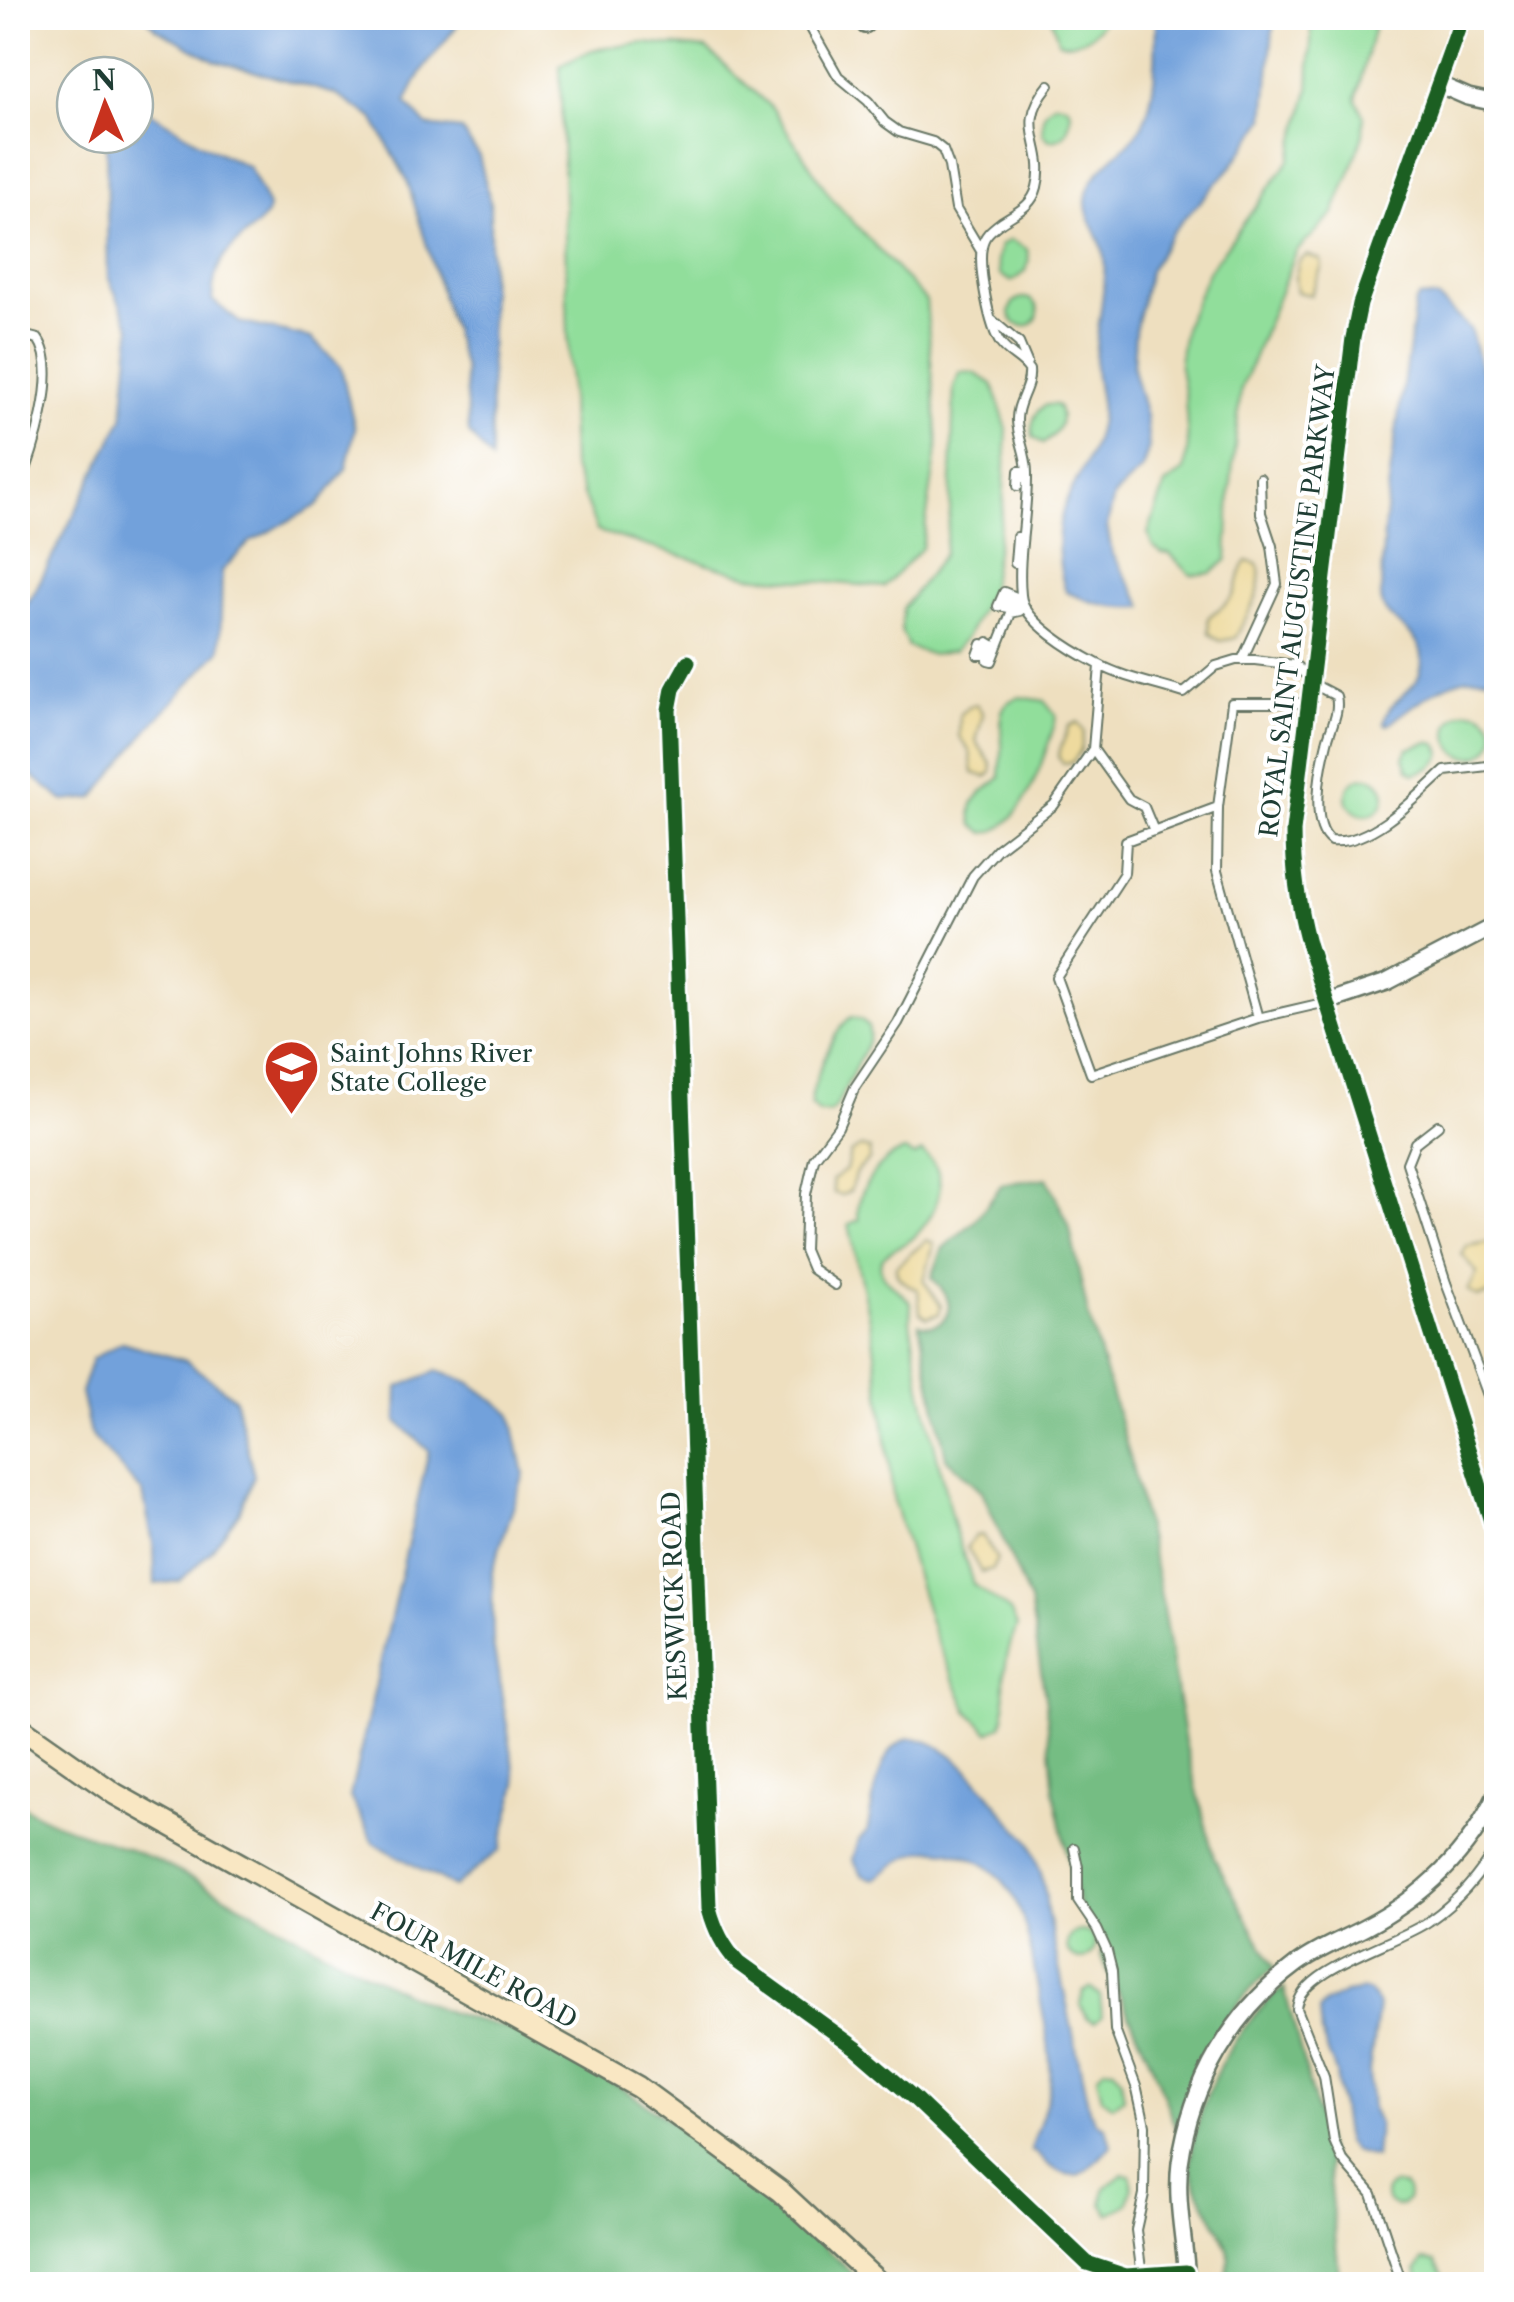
<svg xmlns="http://www.w3.org/2000/svg" width="1514" height="2302" font-family="'Libre Caslon Text',serif">
	<rect width="100%" height="100%" fill="#fff"/>
	<filter id="ink" filterUnits="userSpaceOnUse"><feTurbulence type="fractalNoise" baseFrequency=".01" numOctaves="2"/><feDisplacementMap in="SourceGraphic" scale="20" xChannelSelector="R" yChannelSelector="G"/><feConvolveMatrix kernelMatrix="1 2 1 2 8 2 1 2 1" color-interpolation-filters="sRGB"/></filter>
	<filter id="wash" filterUnits="userSpaceOnUse"><feTurbulence type="fractalNoise" baseFrequency=".0048" numOctaves="4" result="noise"/><feDisplacementMap in="SourceGraphic" scale="40" xChannelSelector="R" yChannelSelector="G"/><feGaussianBlur stdDeviation="2.25" result="paint"/><feColorMatrix in="noise" values="0 0 0 0 0 0 0 0 0 0 0 0 0 0 0 0 0 1.4 0 .05"/><feComposite in="paint" operator="in"/></filter>
	<g filter="url(#wash)">
		<rect width="100%" height="100%" fill="#eedfbf"/>
		<path fill="#91de9b" stroke="#588e68" stroke-width="2.5" d="M1051,18H1104C1095,36 1078,46 1059,42Z
			M1312,18H1376L1356,99L1364,117L1363,134L1352,168L1334,213L1296,252L1241,389L1230,491L1227,560L1212,573L1191,575L1170,554L1162,553L1152,545L1148,533L1165,485L1184,471L1188,445L1185,396L1179,362L1185,325L1209,270L1290,160L1309,91Z
			M644,43L707,49L773,109L832,199L926,301L938,444L922,548L884,587L749,576L597,531L572,466L560,66L592,50Z
			M1056,103L1066,105L1071,111C1069,128 1068,140 1049,140L1043,134C1041,120 1042,110 1056,103Z
			M1010,240L1027,249C1032,265 1026,275 1011,281L1000,275L997,261L1000,246Z
			M1010 312a14 14 0 1 1 28 0a14 14 0 1 1-28 0Z
			M961,372L974,373L993,384L1007,430L1003,506L990,590L967,636L954,651L932,655L908,647L901,630L903,608L944,554L950,513L954,386Z
			M1046,405H1057C1067,421 1056,435 1043,444L1033,437C1031,424 1034,412 1046,405Z
			M1020,697L1045,701L1056,715L1055,723C1045,755 1023,830 985,833L973,825C966,798 982,794 1000,778C1000,766 1003,755 1002,744C1002,724 994,703 1020,697Z
			M1448 734a23 23 0 1 1 46 0a23 23 0 1 1-46 0Z
			M1429,742L1437,744L1442,752C1438,767 1428,769 1415,774L1408,770L1404,757L1408,749Z
			M1347 796a19 19 0 1 1 38 0a19 19 0 1 1-38 0Z
			M852,1017C866,1020 871,1026 869,1040L836,1107L829,1113H819L811,1105C810,1087 836,1024 852,1017Z
			M905,1151L914,1156L922,1152C954,1175 937,1215 913,1238C905,1246 886,1250 881,1261C875,1277 904,1292 911,1304L910,1321L921,1387L953,1524L973,1584L1010,1611L1017,1626C1009,1645 1004,1662 1004,1684C1004,1700 1008,1709 1002,1725L989,1732L968,1711L934,1635L894,1503L873,1338L849,1224L859,1220C852,1196 881,1155 905,1151Z
			M1067 1945a14 14 0 1 1 28 0a14 14 0 1 1-28 0Z
			M1090,1988L1100,1996L1102,2016L1095,2022L1087,2018L1081,2005L1083,1992Z
			M1105,2068L1114,2069L1121,2078L1124,2097L1112,2106L1102,2098L1097,2076Z
			M1123,2174L1130,2175L1132,2188L1128,2204L1109,2214L1102,2204L1105,2188Z
			M1386 2195a11 11 0 1 1 22 0a11 11 0 1 1-22 0Z
			M1423,2260L1435,2262L1448,2284H1422L1416,2270Z"/>
		<path fill="#74bd83" stroke="#4a7d5c" stroke-width="2.5" d="M1047,1178L1069,1225L1088,1314L1130,1457L1159,1585L1185,1742L1214,1858L1274,1968C1223,2010 1194,2067 1176,2129L1153,2066L1101,1956L1102,1945L1078,1904L1054,1792L1046,1703L1030,1602L982,1491L946,1458L919,1324C937,1331 954,1318 947,1298C944,1290 937,1284 932,1277L943,1248L975,1221L1002,1184Z
			M18,1803C60,1831 111,1839 157,1861C252,1907 342,1965 438,2008C468,2021 503,2023 532,2038C657,2098 764,2190 864,2284H18Z
			M1284,1988L1326,2148L1339,2273L1327,2284H1225C1226,2275 1230,2263 1229,2254C1225,2231 1196,2197 1191,2169C1189,2162 1192,2153 1193,2146C1203,2086 1236,2025 1284,1988Z"/>
		<path fill="#eeda9e" stroke="#868c69" stroke-width="2.5" d="M1307,255L1321,260L1322,266L1311,295L1297,292L1295,278L1299,261Z
			M1247,561L1257,564C1269,587 1245,616 1235,638L1220,641L1209,633L1208,618C1216,609 1228,606 1234,594C1240,582 1238,571 1247,561Z
			M972,705H977L983,714L976,741L992,765L991,774L986,777L973,773L970,752L959,736L960,714Z
			M1078,722L1084,732L1081,750L1073,762L1063,763L1058,757C1059,749 1066,736 1069,726Z
			M860,1147L870,1150L869,1160L856,1172L850,1191L842,1195L834,1193L832,1180L846,1170L850,1153Z
			M927,1240L934,1244L924,1281L941,1306L939,1314L927,1318L920,1313L918,1290C907,1283 895,1281 896,1266Z
			M1488,1242L1496,1243V1293L1477,1297L1468,1291L1477,1273L1462,1254L1467,1246Z
			M982,1535L997,1559L992,1569L981,1572L967,1547L975,1536Z"/>
		<path fill="#72a1db" stroke="#486f88" stroke-width="2.5" d="M147,18H463L422,71L406,102L427,126L461,130L479,156L490,201L491,460L469,433L464,368L407,180L373,118L335,94L214,60L155,28Z
			M1156,18H1274L1265,119L1232,166L1172,232L1149,271L1135,331L1133,369L1146,416L1149,447L1142,469L1114,496L1107,526L1112,553L1144,607C1108,608 1099,605 1066,592C1057,565 1055,528 1066,502C1077,477 1094,453 1099,425C1104,404 1095,385 1095,365C1095,333 1109,280 1103,251C1100,235 1085,218 1086,201C1088,167 1130,152 1143,123C1158,92 1155,51 1156,18Z
			M135,103L211,149L249,167L268,207L267,215C236,248 214,250 212,300L239,322L311,338L341,367L355,429L346,469L318,505L250,542L222,571L220,650L149,728L94,798L64,801L18,765V616L34,593L123,418L131,328L108,277L106,135H135Z
			M1431,297L1439,299L1470,329L1496,419V679C1456,667 1417,704 1387,725L1384,722C1388,700 1414,693 1420,673C1433,628 1381,628 1381,596C1382,498 1402,401 1415,304L1419,298Z
			M122,1342L186,1361L235,1398L254,1476L239,1513L210,1552L180,1581L155,1584L154,1548L143,1493L90,1434L81,1392L92,1359Z
			M437,1371L469,1382L511,1413L524,1474L492,1571L493,1644L517,1784L500,1850L454,1887L374,1843L350,1797L429,1451L397,1421L398,1387Z
			M910,1738C953,1740 985,1790 1010,1820C1016,1828 1025,1834 1030,1843C1040,1865 1046,1888 1047,1911L1089,2109L1096,2122L1106,2128L1111,2146C1090,2167 1081,2188 1049,2165C1042,2160 1038,2153 1031,2150C1037,2129 1048,2105 1050,2083C1052,2051 1043,2014 1037,1983C1027,1933 1022,1875 966,1856C955,1852 941,1849 928,1850C907,1852 893,1868 875,1879L863,1876L853,1859L859,1840L867,1832C874,1802 876,1747 910,1738Z
			M1363,1990L1370,1992L1378,2006L1369,2071L1372,2110L1378,2124L1375,2157L1352,2151L1346,2142L1336,2073L1321,2034L1319,2010L1325,2003L1345,1993Z"/>
	</g>
	<g filter="url(#ink)">
		<g fill="none" stroke-linecap="round" stroke-linejoin="round">
			<defs>
				<path id="lane" d="M805,18L838,76L868,101L885,122L899,132L933,142L943,150L949,166L956,209L981,251
					M1049,85C1013,128 1048,144 1037,187C1032,207 1016,212 1000,223C992,229 983,236 982,247C978,266 989,328 1001,344C1009,355 1022,359 1029,370C1031,388 1016,402 1017,421C1018,439 1027,454 1027,473C1028,513 1017,555 1021,595C1023,622 1075,652 1098,664C1123,678 1157,684 1184,693L1216,666L1236,660H1255L1295,665L1319,687L1336,696C1340,713 1331,725 1327,742C1321,765 1309,826 1331,841C1370,846 1418,796 1445,771L1496,765
					M992,320L1019,343L1027,362
					M18,334L38,339C61,371 32,456 18,491
					M1018,486L1019,471H1023V478
					M1015,563L1017,537H1021V543
					M982,644L978,655H984L988,642L993,645L988,660L992,661L1011,613L1020,611L1021,599L1004,592L998,606L1015,609L1013,598L1006,596L1002,605L1010,606V601L1005,605
					M1242,660L1277,584L1272,546L1261,513L1260,478
					M1308,703H1232L1218,807L1217,871L1258,1018L1327,1002
					M1093,749L1129,799L1144,807L1154,831
					M1218,807L1126,841L1124,873L1056,977L1091,1074L1258,1018
					M1438,1125L1415,1143L1407,1163L1446,1283L1496,1417
					M835,1285L812,1269L804,1250L806,1194L814,1159L838,1127L855,1087L898,1023L973,876L997,849L1054,805L1093,749L1100,666
					M1074,1848L1078,1867V1901L1097,1929L1107,1951L1112,1971L1115,2030L1137,2089L1145,2125L1144,2194L1136,2230L1143,2284
					M1402,2284L1372,2194L1342,2159L1334,2141L1324,2076L1297,2009C1299,1969 1399,1943 1429,1921C1458,1901 1479,1877 1496,1847"/>
				<path id="street" d="M1462,18L1360,304L1353,338L1293,831C1293,871 1298,905 1308,943L1496,1537
					M865,25L870,18
					M1438,84L1468,97L1496,103
					M688,662L673,689L669,710L709,1908C715,1930 723,1946 738,1963L856,2048L914,2098L1087,2263L1126,2276L1186,2272
					M1327,1002L1387,982L1496,925
					M1187,2284C1186,2244 1175,2204 1180,2163C1191,2083 1232,2012 1297,1964C1317,1949 1341,1940 1364,1928C1422,1898 1468,1854 1496,1795"/>
				<path id="secondary" d="M18,1726L115,1794L638,2087L780,2191L880,2284"/>
			</defs>
			<use href="#lane" stroke="#677665" stroke-width="12"/>
			<use href="#street" stroke="#677665" stroke-width="20"/>
			<use href="#secondary" stroke="#677665" stroke-width="25"/>
			<use href="#lane" stroke="#fff" stroke-width="8"/>
			<use href="#street" stroke="#fff" stroke-width="15"/>
			<use href="#secondary" stroke="#f9e7c3" stroke-width="20"/>
			<defs>
				<path id="cycleway" d="M1462,18L1360,304L1353,338L1293,831C1293,871 1298,905 1308,943L1496,1537
					M688,662L673,689L669,710L709,1908C715,1930 723,1946 738,1963L856,2048L914,2098L1087,2263L1126,2276L1186,2272"/>
			</defs>
			<use href="#cycleway" stroke="#fff" stroke-width="21"/>
			<use href="#cycleway" stroke="#1b5e20" stroke-width="15"/>
		</g>
	</g>
	<defs>
		<symbol id="university-pin" viewBox="-11 -11 22 30"><path d="M0 17L-7.5 6A9.5 9.5 0 1 1 7.5 6Z" fill="#c8321e" stroke="#fff"/><path d="M0-5L7-2L0 1L-7-2ZM-4 1L0 2.5L4 1V4Q0 6-4 4Z" fill="#fff"/></symbol>
	</defs>
	<g fill-rule="evenodd">
		<use href="#university-pin" x="260" y="1036" width="63" height="86"/>
	</g>
	<g text-anchor="middle" stroke-width="8" stroke-linejoin="round" paint-order="stroke">
		<g font-size="25" fill="#1f3d34" stroke="#fff">
			<text transform="translate(1297 601) rotate(-83)" y="9">ROYAL SAINT AUGUSTINE PARKWAY</text>
			<text transform="translate(674 1596) rotate(-92)" y="9">KESWICK ROAD</text>
			<text transform="translate(474 1965) rotate(29)" y="9">FOUR MILE ROAD</text>
		</g>
		<g font-size="25" fill="#1f3d34" stroke="#fff" text-anchor="start">
			<text x="330" y="1062">Saint Johns River<tspan x="330" dy="29">State College</tspan></text>
		</g>
	</g>
	<rect width="1514" height="2302" fill="none" stroke="#fff" stroke-width="60"/>
	<g transform="translate(105 105) rotate(358)"><circle r="48" fill="#ffffff" stroke="#a5b1ae" stroke-width="2.5"/>
	<path d="M0-8L18 38L0 25L-18 38Z" fill="#c8321e"/>
	<text y="-15" font-size="28" font-weight="bold" text-anchor="middle" fill="#1f3d34">N</text>
	</g>
</svg>
